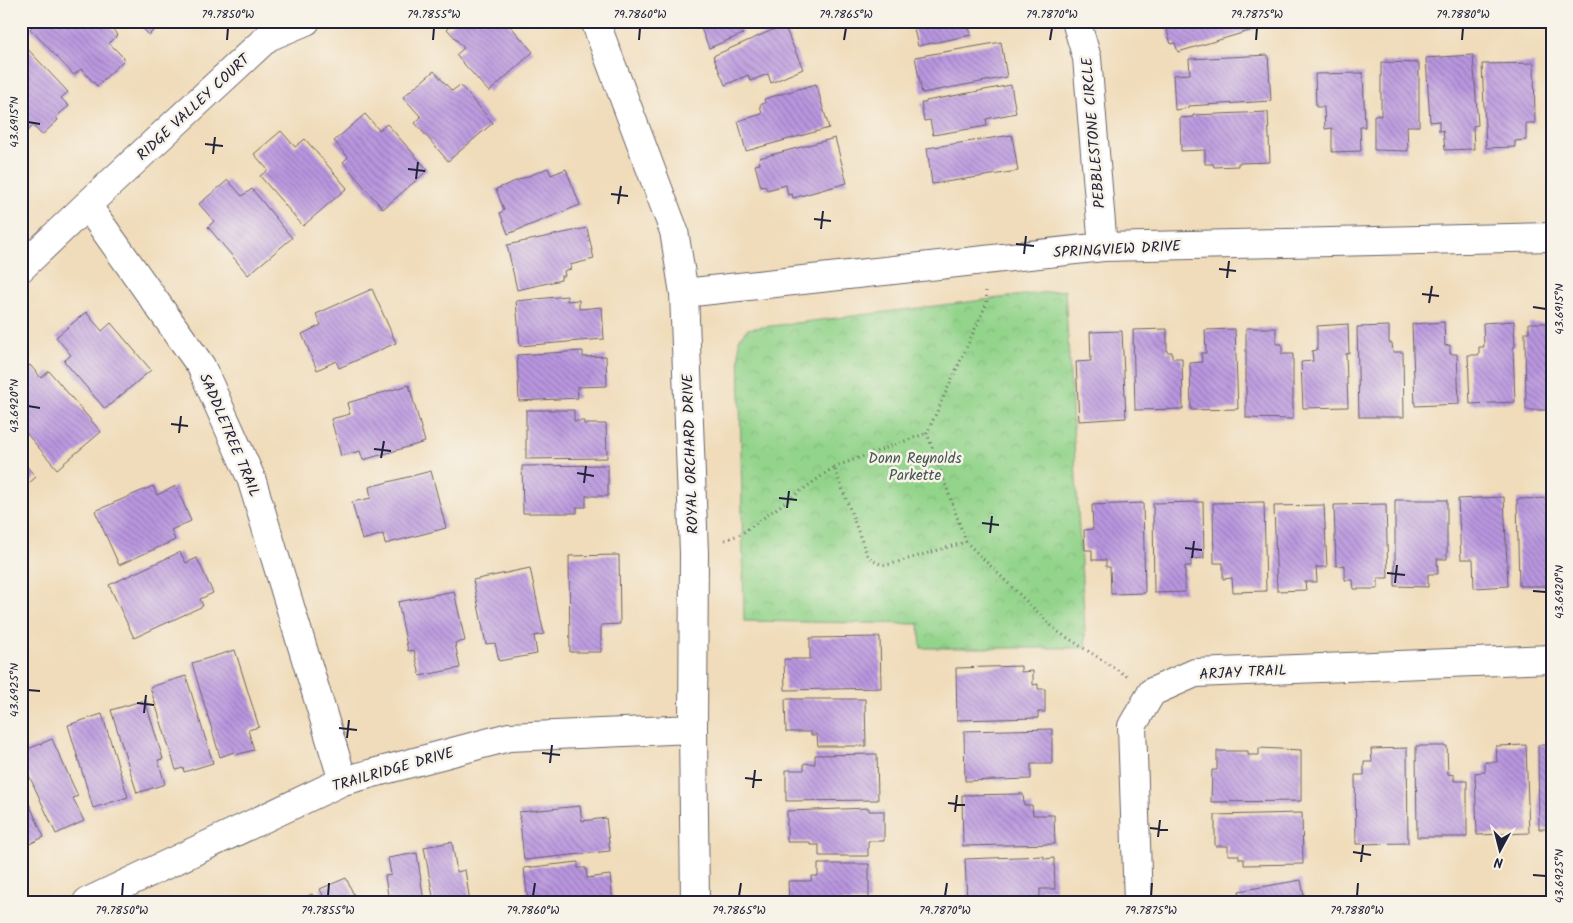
<svg xmlns="http://www.w3.org/2000/svg" width="1573" height="923" font-family="Kalam,sans-serif">
	<defs>
		<pattern id="park-crowns" width="20" height="18" patternUnits="userSpaceOnUse" patternTransform="scale(1.25)"><rect width="20" height="18" fill="#93d48b"/><path d="M2 6a3 3 0 1 1 6 0M12 15a3 3 0 1 1 6 0" fill="none" stroke="#7eb679"/></pattern>
		<pattern id="building-back-hatch" width="6" height="6" patternUnits="userSpaceOnUse" patternTransform="scale(1.25)"><rect width="6" height="6" fill="#b996df"/><path d="M-1 5l2 2M0 0l6 6M5-1l2 2" fill="none" stroke="#967ab6"/></pattern>
	</defs>
	<rect width="100%" height="100%" fill="#f7f3e8"/>
	<filter id="ink" filterUnits="userSpaceOnUse"><feTurbulence type="fractalNoise" baseFrequency=".02" numOctaves="2"/><feDisplacementMap in="SourceGraphic" scale="10" xChannelSelector="R" yChannelSelector="G"/><feConvolveMatrix kernelMatrix="1 2 1 2 8 2 1 2 1" color-interpolation-filters="sRGB"/></filter>
	<filter id="wash" filterUnits="userSpaceOnUse"><feTurbulence type="fractalNoise" baseFrequency=".0096" numOctaves="4" result="noise"/><feDisplacementMap in="SourceGraphic" scale="20" xChannelSelector="R" yChannelSelector="G"/><feGaussianBlur stdDeviation="1.12" result="paint"/><feColorMatrix in="noise" values="0 0 0 0 0 0 0 0 0 0 0 0 0 0 0 0 0 1.4 0 .05"/><feComposite in="paint" operator="in"/></filter>
	<g filter="url(#wash)">
		<rect width="100%" height="100%" fill="#f0dcba"/>
		<path fill="url(#park-crowns)" stroke="#5a7b63" d="M1065,290L1086,648H921L919,624L744,621L739,339L747,329Z"/>
		<g id="blocks">
			<path fill="url(#building-back-hatch)" d="M38,21H105L118,35L109,43L125,59L97,86L81,69L74,75L30,29Z
				M136,21H163L149,35Z
				M456,21H491L492,23L494,21H506L533,52L489,92L456,55L464,48L447,29Z
				M698,21H745L739,24L743,34L709,48Z
				M912,21H975V22L968,24L971,35L918,46Z
				M1164,21H1280V22L1178,52L1175,43L1171,44Z
				M784,25L803,69L771,83L768,74L750,81L748,75L725,85L713,56Z
				M21,42L68,92L61,98L69,106L56,117L58,120L42,135L33,126L26,132L21,127Z
				M1001,42L1007,77L922,93L915,57Z
				M1268,55L1271,101L1188,106L1189,108L1175,110L1173,75L1190,74L1189,59Z
				M1473,55L1478,125L1473,126L1474,149L1445,150L1443,130L1439,131V121L1430,122L1426,58Z
				M1381,62L1419,63V126H1407L1408,151L1374,150V115L1381,116Z
				M1534,63L1535,123H1526V140L1515,141V147L1486,148L1482,64Z
				M434,71L452,91L460,85L493,123L448,161L415,123L421,117L403,97Z
				M1363,73L1365,127H1360L1361,151L1332,152V128L1325,129L1324,107H1316L1315,74Z
				M816,84L829,128L746,151L738,121L762,114L760,105L765,103L764,99Z
				M1011,85L1016,113L986,119L987,126L933,135L930,120L924,121L921,103H926V101Z
				M1268,112L1270,162L1238,163V166L1214,167L1213,164H1205V150L1181,151L1180,118L1193,117V115Z
				M365,114L379,130L387,124L428,170L383,209L343,162L348,157L334,141Z
				M281,131L295,147L305,139L347,188L303,226L260,176L268,170L254,154Z
				M1012,135L1018,171L932,184L927,148Z
				M835,138L847,183L793,198L792,194L788,195L786,185L767,190L765,186L761,187L755,165L760,164L759,158Z
				M548,168L551,175L566,169L580,205L508,234L500,213L504,210L496,189Z
				M228,180L242,196L252,189L292,238L248,275L208,227L214,221L199,204Z
				M587,228L594,259L570,265L571,269L564,271L565,276H561V280L517,290L507,245Z
				M372,289L396,343L339,368L336,361L317,370L302,334L321,325L316,314Z
				M567,296V301L579,300V309L602,307L604,339L520,346L516,301Z
				M86,312L102,331L111,323L151,370L105,409L64,361L71,355L56,337Z
				M1514,321L1515,347H1513L1515,402L1470,404L1468,355H1479V347H1484L1483,323Z
				M1444,322L1445,346L1450,345V354H1457L1459,404L1415,406L1412,324Z
				M1529,323H1552V410H1526L1525,332H1529Z
				M1348,324L1349,353L1346,354L1348,407L1303,408L1301,362L1313,361L1312,351L1317,350V326Z
				M1389,326V343H1392L1393,352H1403L1404,417H1359L1357,327Z
				M1246,328H1276V344H1282V354H1293V419L1246,418Z
				M1167,329V352H1172V358H1182L1183,409L1135,410L1133,330Z
				M1235,329L1238,409L1191,410L1190,363L1202,362L1201,353H1206L1205,330Z
				M1122,331L1126,418L1079,421L1076,362L1091,361L1090,332Z
				M583,351V357L606,356L607,386L577,387L578,398L519,401L517,355Z
				M30,365L41,378L49,371L101,432L57,469L21,427V373Z
				M409,385L425,442L363,460L360,451L341,456L331,419L350,414L347,403Z
				M526,410H574V421H584V424H606L607,458L526,459Z
				M21,460L36,477L21,490Z
				M608,465V496H586V507H577V513H523L522,466Z
				M431,471L446,528L385,544L383,534L362,540L352,502L371,498L369,487Z
				M153,486L157,495L176,486L191,521L171,530L175,540L119,565L95,511Z
				M1504,497L1508,586L1474,588L1473,559H1461L1458,499Z
				M1552,498V586H1519L1517,499Z
				M1395,500H1447V559H1437L1438,574H1428V587L1395,586Z
				M1203,502L1204,558L1191,559V566H1185V592L1154,593L1153,503Z
				M1264,502L1266,591L1233,592L1232,578L1223,579V563H1214L1213,503Z
				M1143,503L1145,593L1111,594L1110,567H1106V560H1092V550H1085L1084,530L1093,529L1092,505Z
				M1386,504L1388,578H1378V589H1354L1353,580H1345V565L1336,566L1334,505Z
				M1324,505L1327,567H1316L1317,582H1305L1306,590L1277,591L1274,506Z
				M180,552L186,563L197,558L213,593L200,599L203,606L134,638L109,585Z
				M619,555L620,624L601,625V652H570L569,556Z
				M530,568L544,634L534,636L537,654L499,661L495,643L486,644L473,580Z
				M454,591L465,641L455,643L460,668L420,676L414,650L408,651L398,602Z
				M880,637L881,688L785,690L784,659H810V638Z
				M235,650L259,727L248,730L254,750L235,755L234,752L220,757L192,663Z
				M1021,666V672L1033,671V685L1038,684V689H1045V712H1038V718L957,720L956,668Z
				M186,676L213,763L184,772L183,768L176,770L150,687Z
				M785,699H865L866,746H818L817,735H811V732H786Z
				M145,700L163,759L158,760L165,784L137,793L111,710Z
				M102,714L128,797L93,808L68,725Z
				M1052,729V764H1031V779L965,781L964,731Z
				M52,739L78,796L73,798L84,821L56,834L21,758V752Z
				M1526,745L1529,833L1477,835L1475,773L1485,772V762H1497L1496,746Z
				M1538,745H1552V829H1539Z
				M1416,746H1447L1448,774L1454,775V781H1467V837H1417Z
				M1259,748L1301,750V801L1211,802L1212,770H1217V751H1248V755H1259Z
				M1407,748L1408,843L1356,844L1355,775H1364V762H1372L1371,749Z
				M877,754L878,800L786,801V770H804V763L815,764V755Z
				M21,786L44,837L21,848Z
				M1023,794L1024,805H1032L1033,815H1054L1055,844L963,846L962,795Z
				M580,806L582,821L606,818L610,851L524,860L519,812Z
				M869,808V811H884V841H868V856H819V845H810V842H787V811Z
				M1302,813L1303,864L1244,865V859H1239V855H1228V846H1215V815Z
				M452,842L457,872L465,870L470,902H434L424,847Z
				M417,853L424,902H389L385,876L391,875L388,858Z
				M1044,856V859L1054,858L1055,889H1040V900L967,902L965,859Z
				M578,862V868H586L587,878L610,875L613,902H528L524,868Z
				M818,864H869V902H789L788,881H811L812,876H818Z
				M346,878L357,902H326L320,889Z
				M1301,880L1305,902H1241L1239,891Z
				M312,894L315,902H295Z"/>
		</g>
	</g>
	<g filter="url(#ink)">
		<use href="#blocks" fill-opacity="0" stroke="#6a6367" stroke-width="1"/>
		<g fill="none" stroke-linecap="round" stroke-linejoin="round">
			<defs>
				<path id="minor" d="M595,21L674,231L684,293L694,553L693,729L695,902
					M1076,21L1087,58L1103,247
					M87,205L201,366L251,478L343,781
					M21,268L87,205L268,37L306,21
					M684,293L1103,247L1552,237
					M87,902L343,781L509,737L693,729
					M1138,902L1132,726L1152,692L1195,673L1552,659"/>
			</defs>
			<use href="#minor" stroke="#6a6367" stroke-width="30"/>
			<path stroke="#6a6367" stroke-width="3" stroke-dasharray="1 4" stroke-linecap="butt" d="M986,291L987,303L927,433L966,542L1057,631L1127,676
				M834,467L927,433
				M725,540L741,534L834,467L866,552C872,562 880,566 891,564L966,542"/>
			<use href="#minor" stroke="#fff" stroke-width="28"/>
		</g>
	</g>
	<path fill="none" stroke="#22223b" stroke-width="2" d="M227,40L228,28M433,40L434,28M639,40L640,28M844,40L846,28M1050,40L1052,28M1256,40L1257,28M1462,40L1463,28M28,122L40,124M205,144L223,146M213,154L215,137M408,169L425,171M416,179L418,162M611,194L628,196M618,204L621,186M814,219L831,221M821,229L823,211M1016,244L1034,246M1024,254L1026,236M1219,269L1236,271M1227,278L1229,261M1422,294L1439,296M1429,303L1432,286M1533,307L1546,309M28,406L40,408M171,424L188,426M179,433L181,416M374,449L391,451M381,458L384,441M577,473L594,476M584,483L586,466M779,498L797,500M787,508L789,491M982,523L999,525M990,533L992,516M1185,548L1202,550M1192,558L1194,541M1387,573L1405,575M1395,583L1397,565M1533,591L1546,592M28,690L40,691M137,703L154,705M144,713L146,695M339,728L357,730M347,738L349,720M542,753L560,755M550,763L552,745M745,778L762,780M753,788L755,770M948,803L965,805M955,812L957,795M1150,828L1168,830M1158,837L1160,820M1353,852L1371,855M1361,862L1363,845M1533,875L1546,876M122,896L123,883M328,896L329,883M533,896L535,883M739,896L741,883M945,896L947,883M1151,896L1152,883M1357,896L1358,883"/>
	<g text-anchor="middle" stroke-width="5" stroke-linejoin="round" paint-order="stroke">
		<g font-size="15" fill="#22223b" stroke="#f7f3e8">
			<text transform="translate(193 107) rotate(-43)" y="5">RIDGE VALLEY COURT</text>
			<text transform="translate(1093 133) rotate(-95)" y="5">PEBBLESTONE CIRCLE</text>
			<text transform="translate(1117 249) rotate(-3)" y="5">SPRINGVIEW DRIVE</text>
			<text transform="translate(230 435) rotate(67)" y="5">SADDLETREE TRAIL</text>
			<text transform="translate(690 454) rotate(-92)" y="5">ROYAL ORCHARD DRIVE</text>
			<text transform="translate(1243 672) rotate(-3)" y="5">ARJAY TRAIL</text>
			<text transform="translate(393 769) rotate(-16)" y="5">TRAILRIDGE DRIVE</text>
		</g>
		<g font-size="15" fill="#445753" stroke="#f7f3e8">
			<text x="915" y="463">Donn Reynolds<tspan x="915" dy="17">Parkette</tspan></text>
		</g>
	</g>
	<rect width="1573" height="923" fill="none" stroke="#f7f3e8" stroke-width="55"/>
	<g transform="translate(1500 850) rotate(187)" stroke="#f7f3e8" stroke-width="4" paint-order="stroke">
	<path d="M0-4L9 19L0 12L-9 19Z" fill="#22223b"/>
	<text y="-8" font-size="14" font-weight="bold" text-anchor="middle" fill="#22223b">N</text>
	</g>
	<rect x="28" y="28" width="1518" height="868" fill="none" stroke="#22223b" stroke-width="2"/>
	<g font-size="12" text-anchor="middle" fill="#22223b">
		<text x="228" y="18">79.7850°W</text>
		<text x="434" y="18">79.7855°W</text>
		<text x="640" y="18">79.7860°W</text>
		<text x="846" y="18">79.7865°W</text>
		<text x="1052" y="18">79.7870°W</text>
		<text x="1257" y="18">79.7875°W</text>
		<text x="1463" y="18">79.7880°W</text>
		<text transform="translate(14 122) rotate(-90)" y="4">43.6915°N</text>
		<text transform="translate(1559 309) rotate(-90)" y="4">43.6915°N</text>
		<text transform="translate(14 406) rotate(-90)" y="4">43.6920°N</text>
		<text transform="translate(1559 592) rotate(-90)" y="4">43.6920°N</text>
		<text transform="translate(14 690) rotate(-90)" y="4">43.6925°N</text>
		<text transform="translate(1559 876) rotate(-90)" y="4">43.6925°N</text>
		<text x="122" y="914">79.7850°W</text>
		<text x="328" y="914">79.7855°W</text>
		<text x="533" y="914">79.7860°W</text>
		<text x="739" y="914">79.7865°W</text>
		<text x="945" y="914">79.7870°W</text>
		<text x="1151" y="914">79.7875°W</text>
		<text x="1357" y="914">79.7880°W</text>
	</g>
</svg>
